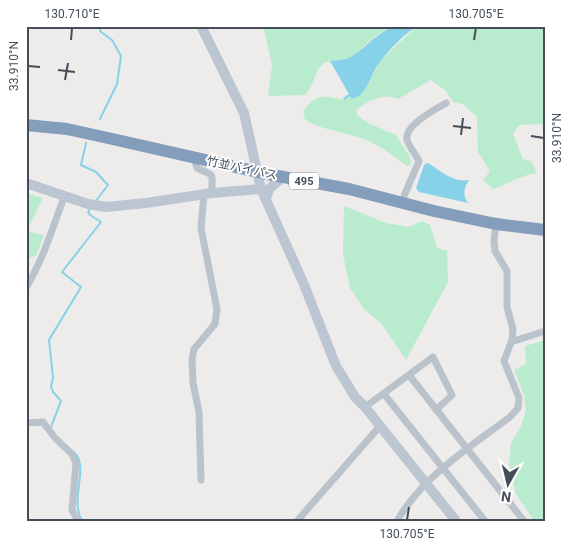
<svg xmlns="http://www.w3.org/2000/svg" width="571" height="547" font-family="Roboto,'Noto Sans JP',sans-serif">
	<rect width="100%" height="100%" fill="#eeebeb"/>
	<path fill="#b9ecce" d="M263,26H392C383,31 373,37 366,44C361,50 356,56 348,59C340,62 329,58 322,65C315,71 314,85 305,95L268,96L272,65Z
		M417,26H545V124L519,125L513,134L523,159L531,161L537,173C522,175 508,184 493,189L483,180L490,171L478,152L477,117L463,104L453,102L446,91L431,80L398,99C382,93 370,100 356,110L358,116L368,123L396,135L410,157L411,165L407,166C397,159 386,150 375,144C353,132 326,132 305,120L303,111C317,94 322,95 344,100L369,82L380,61Z
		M26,193L43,198L29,227V232L44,235L36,256L29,258L26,253Z
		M344,206L386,223L409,227L422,221L430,225L437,248L447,251L448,282L406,360L381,323L364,309L350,288L343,254Z
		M545,340V521H534L516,494L509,465L511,443L521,426L526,411L524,395L514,370L526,364L525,346Z"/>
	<path fill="#87d2e8" d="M392,26H417C403,35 389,50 380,62C370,74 368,95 352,99L350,96L344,100L343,98L349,94L330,61L347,59L351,57L362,49L373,39Z
		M428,163C441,171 453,183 469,180C464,188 462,194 468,203L419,192L416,188L424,165Z"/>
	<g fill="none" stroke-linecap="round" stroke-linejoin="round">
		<path stroke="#87d2e8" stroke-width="2" d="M98,26L101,32L112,40L121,56L117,84L100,119
			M86,143L81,165L96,172L108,185L95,202
			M51,427L61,401L53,392L51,386L53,378L49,340L81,287L62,272L101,222L90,215L88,212L91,208
			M74,452C90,468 69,497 82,521"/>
		<path stroke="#bac3cb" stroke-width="7" d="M194,158L197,168L210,174L212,177V193
			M404,196L419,161C416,154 409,147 407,140C404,125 435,110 446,103
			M26,288C43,259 53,228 64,197
			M511,342L545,331
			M409,375L524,521
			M384,394L485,521
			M365,407L433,357L452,395L436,410
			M26,423L43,422L55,438L72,454L76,463L72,510L78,521
			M201,480L199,412L193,383L192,360L194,349L215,324L217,309L201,228L204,194
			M297,521L380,426
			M397,521C423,476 470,447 510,417L518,408L519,398L504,361L512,340L513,329L507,307V271L495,251L494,242L496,221"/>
		<path stroke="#bcc6d2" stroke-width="10" d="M201,26L244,113L261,189L303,282L336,366L355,397L365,407L456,521
			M26,183L88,204L106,207L146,203L212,193L261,189
			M266,199L269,189L283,177"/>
		<path stroke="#849dba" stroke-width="12" d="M26,125L67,129L108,138L267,174L349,189L434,211L496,224L545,230"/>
	</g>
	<path fill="none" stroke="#454e58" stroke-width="2" d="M71,40L72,28M474,40L476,28M28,66L40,67M58,70L75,72M65,80L68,63M453,126L471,128M461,135L463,118M531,136L544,138M407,520L409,507"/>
	<g text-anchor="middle" stroke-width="4" stroke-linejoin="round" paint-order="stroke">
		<rect fill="#fff" stroke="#7d838a" stroke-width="1" x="289" y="172.5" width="30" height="17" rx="4"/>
		<g font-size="11" font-weight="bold" fill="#454e58">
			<text x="304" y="185">495</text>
		</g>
		<g font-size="12" fill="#454e58" stroke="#fff">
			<text transform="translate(242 168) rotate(12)" y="4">竹並バイパス</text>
		</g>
	</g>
	<rect width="571" height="547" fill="none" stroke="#ffffff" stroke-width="55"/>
	<g transform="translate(508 484) rotate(188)" stroke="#ffffff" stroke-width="4" paint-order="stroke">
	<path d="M0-4L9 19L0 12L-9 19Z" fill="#454e58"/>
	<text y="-8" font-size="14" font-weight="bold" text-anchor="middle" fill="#454e58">N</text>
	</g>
	<rect x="28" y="28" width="516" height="492" fill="none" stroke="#454e58" stroke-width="2"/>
	<g font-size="12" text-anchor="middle" fill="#454e58">
		<text x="72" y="18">130.710°E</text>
		<text x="476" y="18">130.705°E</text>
		<text transform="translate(14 66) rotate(-90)" y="4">33.910°N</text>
		<text transform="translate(557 138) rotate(-90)" y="4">33.910°N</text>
		<text x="407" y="538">130.705°E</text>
	</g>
</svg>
